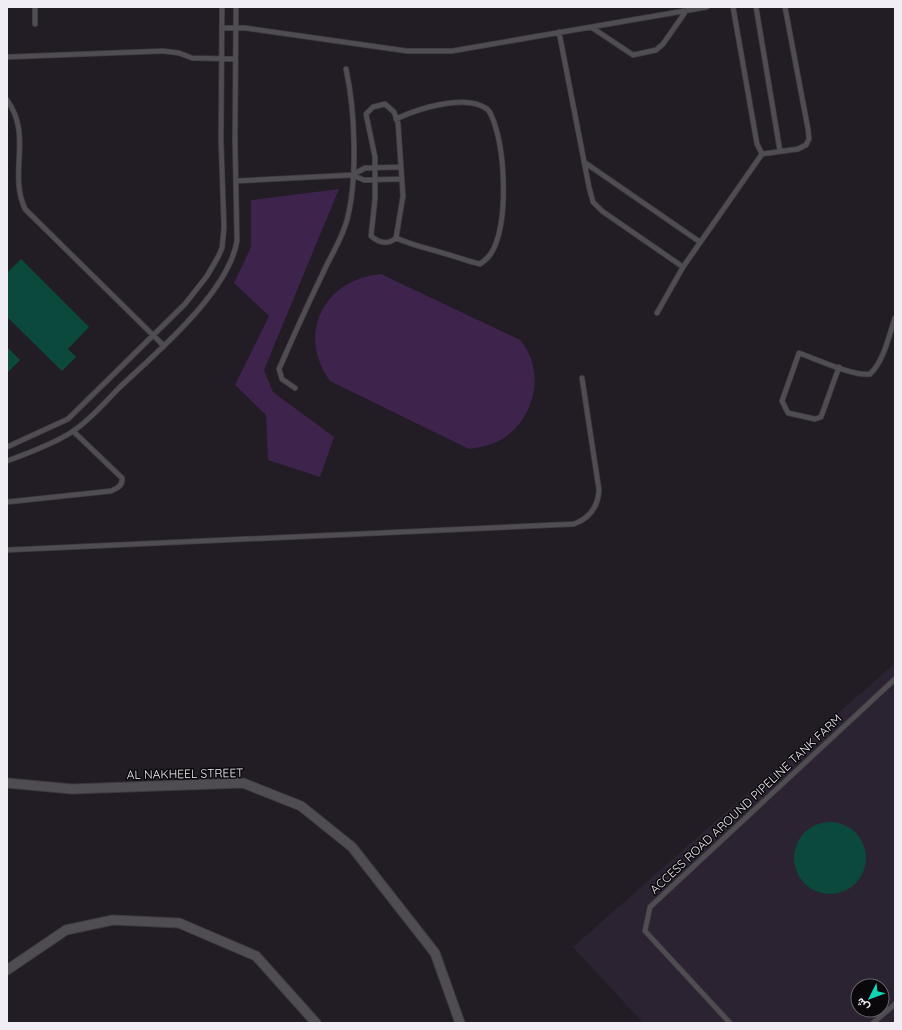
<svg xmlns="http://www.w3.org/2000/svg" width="902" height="1030" font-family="Quicksand,Vazirmatn,sans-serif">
	<rect width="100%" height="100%" fill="#221c25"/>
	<path fill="#2c2332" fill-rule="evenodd" d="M895,663V1023H643L573,947ZM858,986H882V1010H858Z"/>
	<path fill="#3e234c" d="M339,189L264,370L273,392L334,437L320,477L268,460L266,415L235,385L269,316L234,283L251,247V200Z
		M381,274L520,340C545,369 536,414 507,436C496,444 483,447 469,449L330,381C296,334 324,279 381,274Z"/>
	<path fill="#0b493d" d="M21,259L89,327L68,349L76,357L62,371L7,317V273Z
		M7,347L20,360L7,373Z
		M794 858a36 36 0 1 1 72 0a36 36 0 1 1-72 0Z"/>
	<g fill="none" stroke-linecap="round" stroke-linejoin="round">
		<defs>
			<path id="lane" d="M35,7V24
				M733,7L757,144L762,154
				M756,7L780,151
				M591,27L633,55L656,50L663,44L686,11
				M222,28H245L407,51H452L707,7
				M559,32L589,187L593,202L602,211L683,267
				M7,57L163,51L179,53L192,58L235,59
				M7,100C33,136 8,172 25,209L163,345
				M385,104L394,112L398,123L403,196L396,238C388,245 379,243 371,236L375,199V157L366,114L373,107Z
				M396,119C417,109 466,93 487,109C491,112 492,118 494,122C505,154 508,217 494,248C490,256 487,259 480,264C470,262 463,259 453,256C434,250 414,246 396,238
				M584,162L700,242
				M352,175L364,180L402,179
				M236,181L352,175L365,168L401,167
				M657,313L683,267L762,154L798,149L806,145L809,139L808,129L785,7
				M839,367L821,417L815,419L788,413L782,401L799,353C816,359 855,377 870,374C884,361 889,335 895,318
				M295,388L282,379L279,369C293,337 307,306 322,275C330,257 342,239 347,220C358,178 355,110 346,69
				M7,447L68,419L185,304L207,276L218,257L222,248L224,228L221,140L222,7
				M7,461C26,454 61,441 76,429C92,418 106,401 120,387C157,352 228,293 237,241L235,140L236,7
				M7,502L111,491C117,488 123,486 122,478L73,431
				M7,550L574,524C590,518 598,507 599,490L582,378
				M730,1023L645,931L650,907L895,679
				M873,1023L895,1004"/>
			<path id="street" d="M7,783L72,789L243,783L301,806L352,847L435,953L460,1023
				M7,970L66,930L113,920L179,923L256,956L316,1023"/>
		</defs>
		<use href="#lane" stroke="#3f3942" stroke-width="6"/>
		<use href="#street" stroke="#3f3942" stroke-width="11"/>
		<use href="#lane" stroke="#504d52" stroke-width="4.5"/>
		<use href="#street" stroke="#504d52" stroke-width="9"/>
	</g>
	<g text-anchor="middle" stroke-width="3" stroke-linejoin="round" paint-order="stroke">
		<g font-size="12" fill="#f1edf4" stroke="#0a080b">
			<text transform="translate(185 774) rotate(-1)" y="4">AL NAKHEEL STREET</text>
			<text transform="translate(746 804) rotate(-43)" y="4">ACCESS ROAD AROUND PIPELINE TANK FARM</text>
		</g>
	</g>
	<rect width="902" height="1030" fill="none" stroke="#f1edf4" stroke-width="16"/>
	<g transform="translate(870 998) rotate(228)"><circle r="19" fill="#0a080b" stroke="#666468"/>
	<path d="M0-3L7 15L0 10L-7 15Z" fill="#0fd5b4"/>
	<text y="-6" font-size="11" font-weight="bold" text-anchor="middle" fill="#f1edf4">ش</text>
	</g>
</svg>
